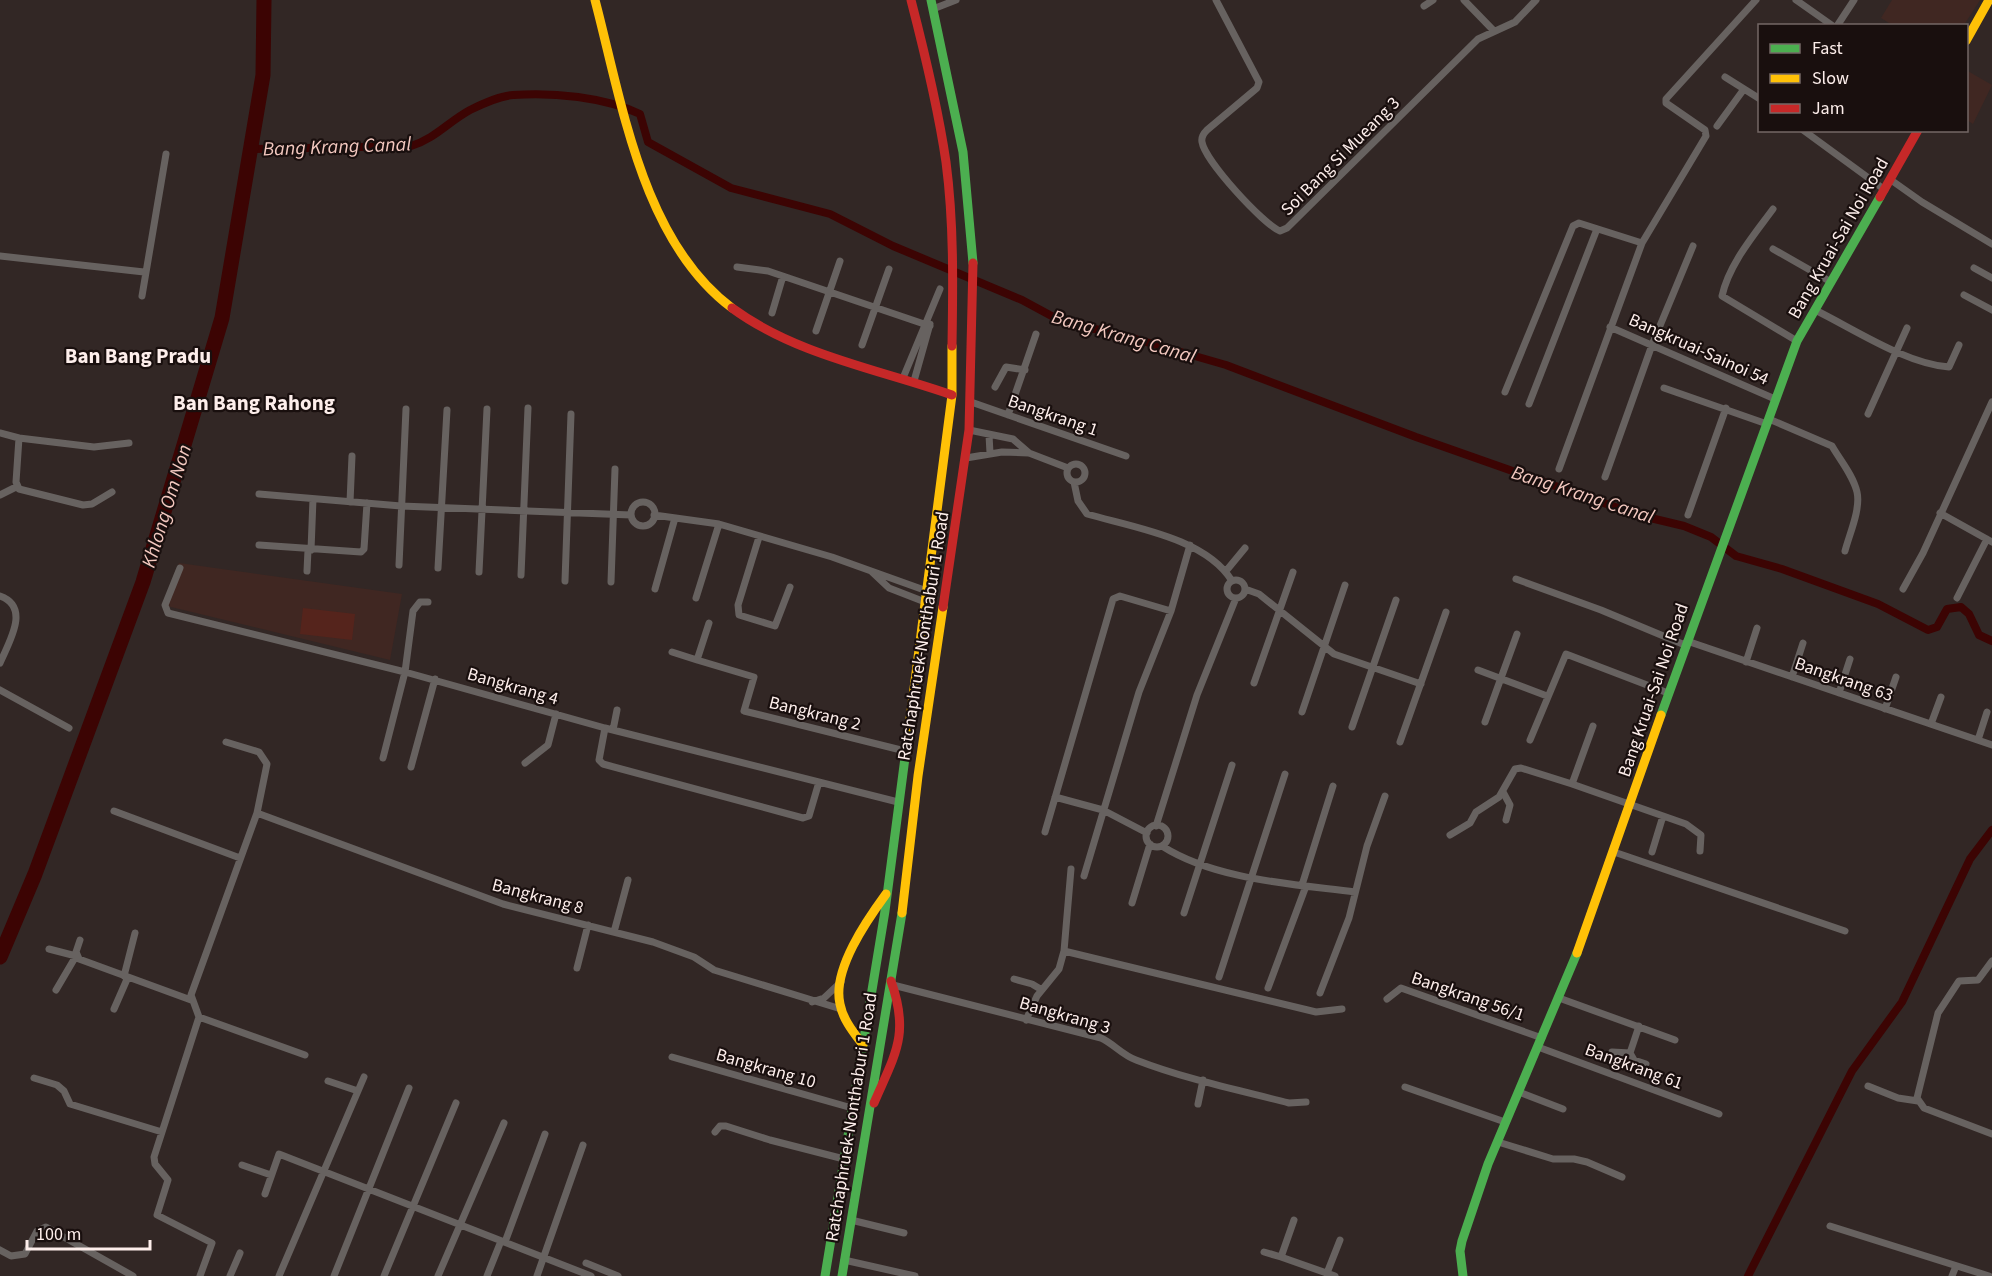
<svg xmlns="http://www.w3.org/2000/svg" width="1992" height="1276" font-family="'Source Sans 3',sans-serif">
	<rect width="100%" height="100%" fill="#322725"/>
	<path fill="#402722" d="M1892,0H1980L1964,25L1894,26L1881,18Z
		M1966,70L1992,85L1973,124L1967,120Z
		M179,563L402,594L390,660L167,606Z"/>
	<path fill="#55241c" d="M303,608L355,614L352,640L300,634Z"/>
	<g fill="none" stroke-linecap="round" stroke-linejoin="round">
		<path stroke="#3c0403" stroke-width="8" d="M250,149L411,146C436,138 448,122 470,110C482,104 500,96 513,95C553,92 604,97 640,114L648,142L731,188L830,214L893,246L1022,300L1059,320L1080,327L1108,331L1226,365L1416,437L1638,515L1684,526L1711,537L1736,556L1782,569L1878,604L1928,630L1937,627L1947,609L1961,607L1969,614L1979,635L1992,641
			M1748,1276L1852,1071L1902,1002L1970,859L1992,830"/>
		<path stroke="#3c0403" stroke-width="15" d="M0,957L35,874L143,582L222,318L263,75L264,0"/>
		<path stroke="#676260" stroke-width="7" d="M1216,0L1259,82L1257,88L1207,130C1203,134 1201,137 1202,142C1205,161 1263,224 1280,231L1287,228L1478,39L1515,22L1536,0
			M1464,0L1494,31
			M1796,0L1833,26
			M1424,6L1433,0
			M933,9L956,0
			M1837,26L1854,0
			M1725,77L1760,99
			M1717,126L1744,89
			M1803,130L1885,190
			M1891,180L1922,202L1992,244
			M1773,209C1754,235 1729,264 1722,296L1797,341
			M1773,249L1831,282
			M0,256L144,272
			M737,267L768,271L930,326
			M1974,268L1992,278
			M1964,295L1992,310
			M142,296L166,154
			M1815,310C1854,329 1906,364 1949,367L1959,345
			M772,313L783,276
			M1610,327L1775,399
			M816,331L840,261
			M862,345L889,269
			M903,378L940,289
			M914,381L930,324
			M995,387L1006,367L1025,370
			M1664,388L1767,424
			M1505,392L1573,226L1579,223L1642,243
			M971,402L1126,456
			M1529,404L1597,229
			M1868,414L1907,328
			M1008,415L1036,334
			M1769,419L1832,446C1840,460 1853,475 1857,492C1861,509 1849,535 1845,551
			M969,430L1013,439L1029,453
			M0,433L19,438L16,482L19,489L83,505L92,504L112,492
			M989,435L990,453
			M19,438L94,447L129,443
			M966,458L1002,452L1029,453L1068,468
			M1067 473a9 9 0 1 1 18 0a9 9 0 1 1-18 0Z
			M1559,469L1642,243L1706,136L1705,130L1666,103V99L1756,0
			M1605,477L1652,345L1693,246
			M1074,482L1078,501L1087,514C1132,527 1206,538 1232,581
			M259,494L401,506L631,515
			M0,495L16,487
			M350,502L352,456
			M631 514a12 12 0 1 1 24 0a12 12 0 1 1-24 0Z
			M1940,513L1992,542
			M654,515L719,524L832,557L927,591
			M1688,515L1726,408
			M759,537L738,605L739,615L775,626L790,587
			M259,545L361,552L364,549L367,503
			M311,550L313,499
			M399,565L406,409
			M180,568L165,605L168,613L405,672L605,728L898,802
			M438,568L447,410
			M307,571L308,550
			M1226,571L1245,548
			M479,572L487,409
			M872,572L889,588L925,602
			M521,575L528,408
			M1516,579L1601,610L1685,645
			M1227 589a9 9 0 1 1 18 0a9 9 0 1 1-18 0Z
			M565,581L571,414
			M611,582L615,469
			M655,589L675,518
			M1245,589L1259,594L1334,654L1421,684
			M1903,589L1923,553L1992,402
			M0,596C31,607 9,642 0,663
			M696,598L719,524
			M1957,598L1987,539
			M709,623L697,660L754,677L744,711L905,751
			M1687,641L1992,745
			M672,652L697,660
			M1746,662L1757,628
			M1478,670L1547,696
			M1792,677L1803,643
			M1254,683L1293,572
			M0,690L69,728
			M1839,693L1850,659
			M1885,709L1896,677
			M1302,712L1345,585
			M1485,722L1517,634
			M1931,724L1941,697
			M1593,726L1572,784L1686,824L1701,835L1700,851
			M1352,727L1396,600
			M605,728L599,760L603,764L803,818L809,816L819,782
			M613,730L617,710
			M1530,740L1566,654L1668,693
			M1978,740L1987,712
			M1400,742L1446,612
			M383,758L405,672L413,611L420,602H428
			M525,763L548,745L556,714
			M411,767L435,679
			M1503,792L1510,805L1506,820
			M1055,797L1103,810L1147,833
			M114,811L240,858
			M257,813L503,904L653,942L694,957L714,970L841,1009
			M1146 836a11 11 0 1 1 22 0a11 11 0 1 1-22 0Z
			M1156,826L1197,695L1236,598
			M1045,832L1113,599L1120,596L1171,611
			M1450,835L1470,823L1476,812L1499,797L1515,769L1521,768L1572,784
			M1162,846C1215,880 1293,884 1355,892
			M1614,852L1845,931
			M1652,852L1663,816
			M1084,876L1139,692L1171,611L1190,545
			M1302,885L1333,786
			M1132,903L1150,844
			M1184,913L1232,765
			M614,932L628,880
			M80,940L76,952L79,959L191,1000
			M49,949L76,956L56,990
			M1064,951L1316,1012L1342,1009
			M1992,961L1978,980L1959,981L1938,1013L1917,1098L1924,1108L1992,1134
			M577,968L588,925
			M124,976L135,933
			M1219,977L1285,774
			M1014,979L1032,984L1042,990
			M893,985L1101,1038C1114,1044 1122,1055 1136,1060C1185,1079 1238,1090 1289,1103L1306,1102
			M1268,988L1306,886
			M1320,993L1349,918L1367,846L1385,796
			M1559,998L1675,1040
			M1387,999L1401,988L1542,1038
			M812,1002L824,998L841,982
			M114,1009L128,977
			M199,1017L305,1055
			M1026,1020L1037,996L1059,969L1064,951L1071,869
			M1639,1026L1630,1053L1634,1060L1646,1064
			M1538,1047L1719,1114
			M1612,1052L1630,1053
			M672,1057L852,1108
			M34,1078L57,1085L64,1091L70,1104L162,1132
			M328,1081L358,1091
			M1868,1086L1898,1098L1918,1101
			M1405,1087L1505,1122
			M1519,1092L1563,1109
			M1198,1104L1203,1080
			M715,1132L720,1126H726L770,1140L844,1159
			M1498,1142L1553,1159H1574L1587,1162L1622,1177
			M242,1165L271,1175
			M265,1194L279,1154L591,1276
			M851,1220L904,1233
			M1294,1220L1281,1257L1335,1276
			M1830,1226L1989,1276
			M505,1242L545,1134
			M0,1250L11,1256L25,1254L37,1231L46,1227L133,1276
			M1264,1252L1281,1257
			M844,1260L915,1276
			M586,1263L618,1276
			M1327,1273L1340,1240
			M200,1276L212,1243L157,1215L168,1180L155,1164L154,1157L199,1017L191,995L257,813L267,764L259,752L226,742
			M230,1276L240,1253
			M279,1276L364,1077
			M334,1276L409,1088
			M384,1276L456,1103
			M438,1276L504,1123
			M487,1276L501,1241
			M537,1276L583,1145
			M1952,1276L1956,1266"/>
		<path stroke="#4caf50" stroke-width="9" d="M931,0L963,152L973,263
			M1661,715L1797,341L1880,197
			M825,1276L885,911L909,727
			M842,1276L902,913
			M1463,1276L1460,1251L1462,1241L1488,1164L1577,953"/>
		<path stroke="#ffc107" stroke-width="9" d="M595,0C622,102 642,241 732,308
			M1966,41L1989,0
			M909,727L952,395V346
			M902,913L918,776L943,607
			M1577,953L1661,715
			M863,1045C854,1033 843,1020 840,1004C832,970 867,920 886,894"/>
		<path stroke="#c62828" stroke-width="9" d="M911,0C925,54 938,107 946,162C954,223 953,285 952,346
			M1880,197L1918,130
			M732,308C796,355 878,369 952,395
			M943,607L969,430L973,263
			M874,1103C895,1054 910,1035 891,981"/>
	</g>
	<g text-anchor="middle" stroke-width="4.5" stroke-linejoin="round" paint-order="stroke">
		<g font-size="18" fill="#fdeeeb" stroke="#190f0e">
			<text transform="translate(1340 156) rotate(-45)" y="6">Soi Bang Si Mueang 3</text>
			<text transform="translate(1838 238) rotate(-60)" y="6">Bang Kruai-Sai Noi Road</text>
			<text transform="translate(1699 349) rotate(24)" y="6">Bangkruai-Sainoi 54</text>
			<text transform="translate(1053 415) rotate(19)" y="6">Bangkrang 1</text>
			<text transform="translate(923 636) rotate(-81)" y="6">Ratchaphruek-Nonthaburi 1 Road</text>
			<text transform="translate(1844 679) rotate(19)" y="6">Bangkrang 63</text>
			<text transform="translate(513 686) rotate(16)" y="6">Bangkrang 4</text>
			<text transform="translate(1653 690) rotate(-71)" y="6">Bang Kruai-Sai Noi Road</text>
			<text transform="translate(815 713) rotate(14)" y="6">Bangkrang 2</text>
			<text transform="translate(538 896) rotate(15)" y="6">Bangkrang 8</text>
			<text transform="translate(1468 996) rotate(19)" y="6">Bangkrang 56/1</text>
			<text transform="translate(1065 1015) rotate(16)" y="6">Bangkrang 3</text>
			<text transform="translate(1634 1066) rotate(20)" y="6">Bangkrang 61</text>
			<text transform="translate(766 1068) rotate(16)" y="6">Bangkrang 10</text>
			<text transform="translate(851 1117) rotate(-81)" y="6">Ratchaphruek-Nonthaburi 1 Road</text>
		</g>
		<g font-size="20" font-style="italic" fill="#f3c8bf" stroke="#190f0e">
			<text transform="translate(337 146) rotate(-2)" y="7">Bang Krang Canal</text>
			<text transform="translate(1124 336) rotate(16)" y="7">Bang Krang Canal</text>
			<text transform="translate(1583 494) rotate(18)" y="7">Bang Krang Canal</text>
			<text transform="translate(166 506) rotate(-73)" y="7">Khlong Om Non</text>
		</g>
		<g font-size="21" font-weight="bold" fill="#fdeeeb" stroke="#190f0e">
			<text x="138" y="363">Ban Bang Pradu</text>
			<text x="254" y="410">Ban Bang Rahong</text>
		</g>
	</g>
	<rect x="1758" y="24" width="210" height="108" fill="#190f0e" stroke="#746866" stroke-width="1.5"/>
	<rect x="1770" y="44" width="30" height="9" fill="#4caf50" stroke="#746866" stroke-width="1.5"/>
	<text x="1812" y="54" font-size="18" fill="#fdeeeb">Fast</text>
	<rect x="1770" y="74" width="30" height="9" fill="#ffc107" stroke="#746866" stroke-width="1.5"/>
	<text x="1812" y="84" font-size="18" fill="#fdeeeb">Slow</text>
	<rect x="1770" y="104" width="30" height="9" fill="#c62828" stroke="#746866" stroke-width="1.5"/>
	<text x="1812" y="114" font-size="18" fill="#fdeeeb">Jam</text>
	<path d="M27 1240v9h123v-9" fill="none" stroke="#fdeeeb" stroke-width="3"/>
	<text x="36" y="1240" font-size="18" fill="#fdeeeb" stroke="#190f0e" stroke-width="4.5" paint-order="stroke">100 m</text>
</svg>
